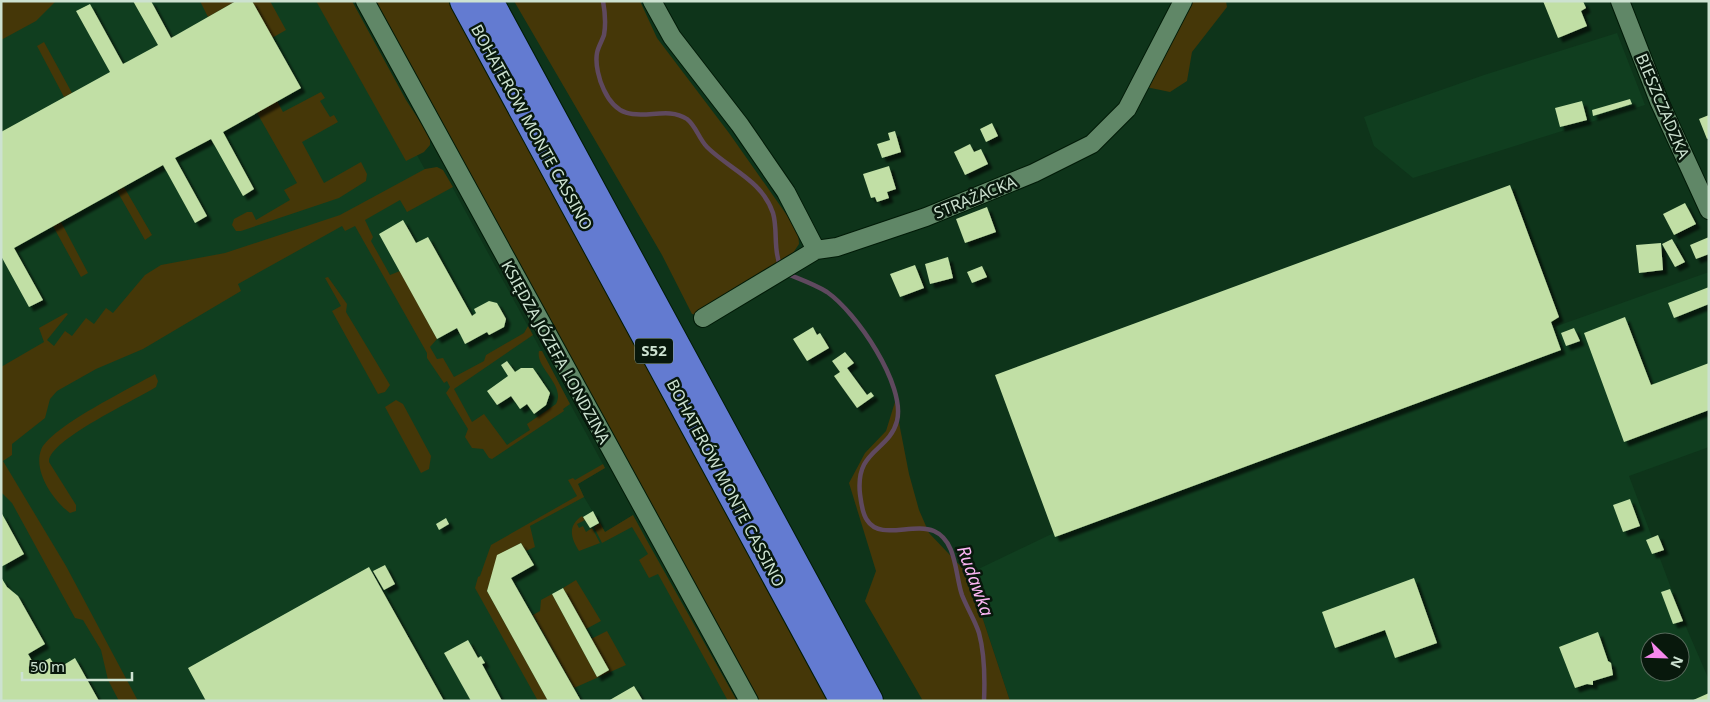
<svg xmlns="http://www.w3.org/2000/svg" width="1710" height="702" font-family="'Noto Sans',sans-serif">
	<defs>
		<filter id="shadow"><feDropShadow dx="4.5" dy="4.5" stdDeviation="1" flood-color="#0009"/></filter>
	</defs>
	<rect width="100%" height="100%" fill="#0e341a"/>
	<path fill="#103e1f" fill-rule="evenodd" d="M1,1H333L429,177L443,170L605,468L578,484L584,497L605,532L633,515L737,701H1Z
		M1617,33L1645,105L1413,178L1374,146L1364,117L1484,75Z
		M1709,272V447L1629,476L1683,620L1709,680V701H1010L968,574L1196,465L1453,363ZM1650,642H1680V672H1650Z"/>
	<path fill="#453708" d="M1,1H56L36,21L1,40Z
		M200,1H236L208,17Z
		M252,1H270L286,30L272,38Z
		M316,1H352L406,100L430,137V145L424,152L406,161Z
		M372,1H448L827,701H757Z
		M514,1H640L657,38L729,133L798,231L799,244L789,259L698,315L692,314L662,255Z
		M1191,1H1226L1227,7L1192,52L1187,81L1170,92L1146,87Z
		M44,42L72,93L64,97L37,46Z
		M321,92L325,98L320,101L330,117L334,115L338,122L302,142L324,183L361,162L367,174L366,181L339,198L241,231H236L232,225L234,219L247,212H252L256,220L290,200L284,190L297,183L257,113L277,101L283,112Z
		M437,167L443,170L453,187L407,212L400,200L365,220L373,237L371,241L390,275L400,271L437,339L430,347L437,359L443,358L454,377L484,361L486,355L524,333L528,326L533,335L454,389L472,422L484,414L507,445L530,430L527,424L556,404C566,385 535,368 539,351H542L570,404L563,409L564,411L492,459L489,458L483,449L472,448L465,437L468,429L446,393L450,387L447,381L444,383L427,358V353L355,226L345,231L342,226L238,284L241,291L143,349L96,369L57,391L50,399L45,418L12,444V455L3,461L66,566L138,701H119L108,680L101,650L83,620L75,618L12,503L1,492V367L44,342L39,328L66,313L68,314L47,340L54,346L65,331L72,336L86,318L94,324L106,308L113,313L145,275L161,265L225,253L340,215L425,169Z
		M124,187L152,235L145,240L117,191Z
		M61,222L88,273L81,277L53,226Z
		M328,277L347,304L346,312L390,385L385,392L378,394L332,311L341,306L325,278Z
		M155,374L158,381L156,387C136,400 48,440 49,462L76,505V511L70,513C54,501 33,472 41,450C50,427 131,388 155,374Z
		M396,400L403,404L431,456L429,469L421,473L385,407Z
		M895,402L909,474L919,510L929,533L968,574L1010,701H923L865,601L876,571L849,483L865,453L886,431Z
		M603,464L605,468L578,484L584,497L530,526L535,547L526,551L521,543L498,555L487,591L548,701H538L475,588L478,577L480,576L491,545L577,496L568,480L573,478L575,480Z
		M633,515L646,539L737,701H728L658,574L649,578L639,560L648,554L632,527L602,543L594,527L600,523L605,532Z
		M582,516L585,520L577,524L579,528L583,526L586,532L592,528L600,543L579,551C571,538 567,526 582,516Z
		M576,580L601,621L586,629L563,588Z
		M552,594L597,677L609,670L591,639L607,631L626,665L574,688L533,615L540,611L541,600Z"/>
	<g fill="none" stroke-linecap="round" stroke-linejoin="round">
		<path stroke="#5f495f" stroke-width="4.5" d="M603,1C605,12 606,24 604,35C602,41 598,47 597,53C595,64 599,80 604,90C625,135 660,101 687,119C696,126 699,139 707,147C729,169 762,180 773,213C778,230 773,249 780,265
			M785,273C799,279 814,284 827,292C856,312 906,385 897,421C889,452 855,449 860,494C861,502 862,513 867,520C880,541 913,522 934,531C957,541 955,575 962,595C967,608 975,620 979,633C985,655 985,678 984,701"/>
	</g>
	<path fill="#c1dfa5" filter="url(#shadow)" d="M133,1H151L171,38L236,1H252L301,88L223,132L254,189L243,196L211,139L175,158L207,216L195,223L163,165L14,248L43,300L29,307L1,256V132L110,72L76,11L90,4L123,64L158,45Z
		M1543,1H1583L1586,8L1581,11L1587,26L1558,38Z
		M1630,99L1632,104L1593,116L1592,110Z
		M1582,101L1587,120L1560,127L1555,108Z
		M1709,115V138L1707,139L1699,119Z
		M992,123L998,136L986,142L980,129Z
		M895,131L901,152L882,158L877,144L890,140L888,133Z
		M970,144L974,152L981,149L988,164L965,175L954,152Z
		M889,166L896,189L887,192L889,198L877,202L875,197L871,198L863,174Z
		M1510,185L1559,317L1551,322L1561,350L1055,537L995,375Z
		M1685,203L1696,224L1674,235L1663,214Z
		M987,207L996,232L965,243L956,219Z
		M403,220L416,243L428,237L472,316L476,313L474,309L489,301L497,303L506,319L504,327L489,335L487,332L465,344L457,328L437,339L379,234Z
		M1709,237V254L1696,259L1690,245Z
		M1672,239L1685,262L1675,267L1662,244Z
		M1661,243L1663,270L1639,273L1636,245Z
		M948,257L953,278L930,284L925,264Z
		M915,265L924,288L900,297L890,274Z
		M982,266L987,277L972,283L967,272Z
		M1709,287V304L1674,318L1668,303Z
		M1625,317L1651,385L1709,363V410L1624,442L1584,333Z
		M813,327L817,335L820,333L829,348L807,361L793,339Z
		M1574,328L1580,341L1566,346L1561,333Z
		M845,352L854,363L847,368L867,395L871,392L874,396L857,408L834,376L840,372L832,361Z
		M507,361L515,372L521,368H533L550,393L546,405L534,414L527,404L520,409L511,396L497,405L487,391L508,376L501,365Z
		M1630,499L1640,526L1623,532L1613,505Z
		M593,511L599,523L590,528L583,517Z
		M1,512L24,554L1,567Z
		M446,518L449,524L439,530L436,524Z
		M1658,535L1664,550L1652,554L1646,540Z
		M521,543L534,565L511,578L581,701H548L487,591L497,555Z
		M385,565L395,584L384,590L373,571Z
		M369,567L444,701H206L188,668Z
		M1,577L7,587L18,596L45,644L28,654L35,666L50,658L57,669L75,658L99,701H1Z
		M1414,578L1437,643L1395,658L1385,630L1335,648L1322,612Z
		M563,588L609,670L597,677L552,594Z
		M1670,589L1683,621L1673,624L1661,592Z
		M1598,632L1608,661L1611,663L1613,675L1593,681V685L1587,684L1575,688L1559,647Z
		M468,640L478,658L481,656L485,663L482,664L502,701H471L444,653Z
		M634,686L643,701H608Z
		M1709,693V701H1691Z"/>
	<g fill="none" stroke-linecap="round" stroke-linejoin="round">
		<defs>
			<path id="street" d="M365,1L749,701
				M652,1L672,37L740,125L786,192L816,250
				M1620,1L1659,101L1709,210
				M703,318L816,250L837,247L926,217L1034,173L1092,144L1127,109L1183,1"/>
			<path id="highway" d="M464,1L844,701
				M489,1L869,701"/>
		</defs>
		<use href="#street" stroke="#001a07" stroke-width="20"/>
		<use href="#highway" stroke="#001a07" stroke-width="30"/>
		<use href="#street" stroke="#608767" stroke-width="18"/>
		<use href="#highway" stroke="#637bd1" stroke-width="28"/>
	</g>
	<g text-anchor="middle" stroke-width="5" stroke-linejoin="round" paint-order="stroke">
		<rect fill="#08180c" stroke="#92a596" stroke-width="1" x="635" y="338.5" width="38" height="25" rx="4"/>
		<g font-size="15" font-weight="bold" fill="#cde2d1">
			<text x="654" y="356">S52</text>
		</g>
		<g font-size="16" fill="#cde2d1" stroke="#08180c">
			<text transform="translate(1663 106) rotate(67)" y="6">BIESZCZADZKA</text>
			<text transform="translate(532 127) rotate(61)" y="6">BOHATERÓW MONTE CASSINO</text>
			<text transform="translate(975 197) rotate(-22)" y="6">STRAŻACKA</text>
			<text transform="translate(556 352) rotate(61)" y="6">KSIĘDZA JÓZEFA LONDZINA</text>
			<text transform="translate(726 483) rotate(62)" y="6">BOHATERÓW MONTE CASSINO</text>
		</g>
		<g font-size="18" font-style="italic" fill="#fcb6f4" stroke="#08180c">
			<text transform="translate(975 581) rotate(70)" y="6">Rudawka</text>
		</g>
	</g>
	<rect width="1710" height="702" fill="none" stroke="#cde2d1" stroke-width="5"/>
	<g transform="translate(1665 657) rotate(113)"><circle r="24" fill="#08180c" stroke="#57695b"/>
	<path d="M0-4L9 19L0 12L-9 19Z" fill="#f688ed"/>
	<text y="-8" font-size="14" font-weight="bold" text-anchor="middle" fill="#cde2d1">N</text>
	</g>
	<path d="M22 672v8h110v-8" fill="none" stroke="#cde2d1" stroke-width="2.5"/>
	<text x="30" y="672" font-size="15" fill="#cde2d1" stroke="#08180c" stroke-width="4" paint-order="stroke">50 m</text>
</svg>
